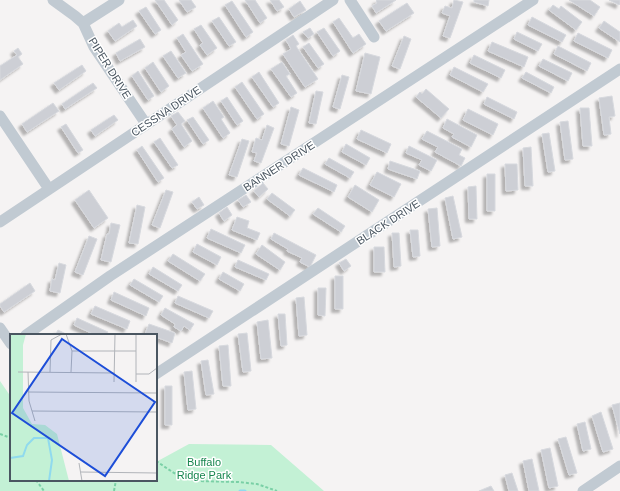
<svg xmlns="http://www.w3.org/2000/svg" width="620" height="491" font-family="Helvetica,sans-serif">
	<defs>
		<filter id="shadow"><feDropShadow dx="-3.5" dy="3.5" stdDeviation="1" flood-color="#0004"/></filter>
	</defs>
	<rect width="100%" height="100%" fill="#f5f3f3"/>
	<path fill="#c3f1d5" d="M0,381L11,397V480H156V462L189,444L271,445L324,491H0Z"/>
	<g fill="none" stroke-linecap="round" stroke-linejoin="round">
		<path stroke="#90daee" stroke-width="3" d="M240,491H245"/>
	</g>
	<path fill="#cdcfd5" stroke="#d7d9de" filter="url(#shadow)" d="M155,0H164L178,20L172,25Z
		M179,0H191L196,7L187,12Z
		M245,0H255L267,18L260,23Z
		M270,0H279L284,7L277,11Z
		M377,0H396L376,13L372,6L377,3L376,1Z
		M454,0L463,2L450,38L443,36L450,16L442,13L445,6L452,8Z
		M474,0H489L488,6L474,2Z
		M569,0H590L600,7L594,16Z
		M609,0H620V4L619,5Z
		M232,1L253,32L246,37L225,5Z
		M300,1L306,10L294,17L289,9Z
		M407,3L414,13L386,31L379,21Z
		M553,5L559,9L561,6L582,22L576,30L549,10Z
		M146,7L161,30L155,34L139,11Z
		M219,17L236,42L229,46L212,21Z
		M532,17L566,35L562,42L528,25Z
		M339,18L353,38L359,34L366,44L353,53L333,22Z
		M133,20L137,26L115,41L108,31L119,23L122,27Z
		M604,21L620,32V42L599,28Z
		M201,25L217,48L207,55L200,45L203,43L194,29Z
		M310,28L314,34L308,38L303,32Z
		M324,28L340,51L333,56L317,32Z
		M517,32L542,44L538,51L514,39Z
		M578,33L612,50L608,58L574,41Z
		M183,34L203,64L192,71L181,55L186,52L177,38Z
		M293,35L299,44L296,46L318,79L305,87L283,54L291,49L286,40Z
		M404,36L411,39L400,69L392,66Z
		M140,39L145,47L120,61L116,53Z
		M492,42L528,57L524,67L488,51Z
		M309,43L324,64L318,68L303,47Z
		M558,46L591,63L587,71L554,54Z
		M18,48L22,54L18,57L23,64L0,80V66L17,55L14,51Z
		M171,51L186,73L178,78L163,56Z
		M365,53L380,57L371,94L356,91Z
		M474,55L505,70L501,78L470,63Z
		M543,59L572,73L568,81L539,66Z
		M153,62L169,86L161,92L145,68Z
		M282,62L290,74L286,76L297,93L291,97L271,69Z
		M82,65L86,71L59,90L54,83Z
		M454,67L488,84L483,92L450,75Z
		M138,71L154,96L148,100L132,76Z
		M259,72L279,103L273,107L252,77Z
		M526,72L554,87L551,93L522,78Z
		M342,75L349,77L340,109L333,107Z
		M242,82L264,114L257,119L235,87Z
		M93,83L97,88L65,109L62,104Z
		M426,89L449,109L441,118L416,97L420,92L422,94Z
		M316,91L323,92L316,124L309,123Z
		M612,96L615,116L609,117L611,134L604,135L599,98Z
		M227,97L243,121L237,125L221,101Z
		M487,97L517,112L514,119L484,104Z
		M213,101L224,117L221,119L230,133L223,138L203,108Z
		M53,103L59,111L27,132L22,124Z
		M291,107L299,110L289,146L281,144Z
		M580,108H589L592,146H583Z
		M468,109L498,124L493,135L463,120Z
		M178,112L185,121L181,124L192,141L184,147L172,129L177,125L171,116Z
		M114,115L118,120L95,136L91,130Z
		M193,117L209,140L203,144L187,120Z
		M447,119L477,135L471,147L452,137L454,134L443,128Z
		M568,121L573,159L565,160L560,122Z
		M66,124L83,150L78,153L61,127Z
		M267,125L274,128L261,163L254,161L257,153L252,152L256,138L262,140Z
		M361,130L391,144L387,153L357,139Z
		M427,131L462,149L459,155L465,158L461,166L435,152L438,147L422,139Z
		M549,133L555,171L548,172L542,134Z
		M160,138L178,165L172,168L154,142Z
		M242,139L249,141L237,177L229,175Z
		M346,144L370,158L366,165L342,152Z
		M142,146L164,178L158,182L137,150Z
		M409,146L437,160L431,171L419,165L422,160L406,153Z
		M531,147L533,186H525L523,148Z
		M329,158L354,172L350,178L325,164Z
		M390,161L420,171L417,179L388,169Z
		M505,164H517L518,190L506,191Z
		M303,168L337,185L334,192L299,175Z
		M377,172L401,184L394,197L370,185Z
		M487,174H495V211H487Z
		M263,183L268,189L259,197L254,191Z
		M355,185L379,200L372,212L348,197Z
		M476,186L477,219H469L468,187Z
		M89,190L108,218L94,228L75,200Z
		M166,190L173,192L160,228L152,225Z
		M272,193L295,210L290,216L267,199Z
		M246,195L251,202L243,207L238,200Z
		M453,196L462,237L453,239L445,198Z
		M199,197L204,205L197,209L192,202Z
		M137,205L145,207L138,244L129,243Z
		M227,207L232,215L224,221L219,213Z
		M318,208L345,226L341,232L313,214Z
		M437,208L440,246L432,247L428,209Z
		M237,217L249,221L247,228L260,233L257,240L232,230Z
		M111,223L120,225L111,262L101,260L107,234H109Z
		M211,229L245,245L241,253L207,238Z
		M410,230H418L420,256L413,257Z
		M274,233L316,255L310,267L300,262L302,258L287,251L288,249L271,239Z
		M392,233H399L401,266L394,267Z
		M89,236L97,239L83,275L75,272Z
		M197,244L221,257L217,265L193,252Z
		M262,245L285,262L280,270L256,254Z
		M374,247H384L385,272H374Z
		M173,254L205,274L200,281L168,261Z
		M346,259L351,266L344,271L339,263Z
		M238,260L269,274L266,280L235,267Z
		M59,263L66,265L60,293L50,291L52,279L55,280Z
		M153,267L182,285L178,291L149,274Z
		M223,272L244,284L240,291L219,279Z
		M335,276H343V309H335Z
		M134,279L163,296L159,302L130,285Z
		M30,283L35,291L4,312L0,306V304Z
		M318,288H326L325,316L318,315Z
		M114,292L149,308L146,316L111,300Z
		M178,296L213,311L209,318L175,303Z
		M304,297L307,335L299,336L296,298Z
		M95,306L130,321L127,329L91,314Z
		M165,308L194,324L190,330L184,326L181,331L174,327L175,324L161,315Z
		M278,314H285L287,345L281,346Z
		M77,318L108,332L106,335H95L74,325Z
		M268,320L272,358L261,359L257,322Z
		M149,324L175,333L172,343L156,337V335L145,334Z
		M58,330L68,335H55Z
		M247,333L251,371L243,372L238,334Z
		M228,345L231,386H223L219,346Z
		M208,360L214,394L206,395L201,361Z
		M192,371L196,409L188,410L184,372Z
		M165,386H172V425H165Z
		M620,403V434L612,405Z
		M601,412L613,449L603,452L592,416Z
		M585,422L591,449L583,451L577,424Z
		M566,437L577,473L569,475L558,439Z
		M550,448L558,486L549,488L541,450Z
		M532,459L539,491H529L523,461Z
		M512,473L518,491H509L505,475Z
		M491,486L494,491H479Z"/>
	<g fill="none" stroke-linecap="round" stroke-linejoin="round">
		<path stroke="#7ad0a6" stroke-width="2" stroke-dasharray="3 2" stroke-linecap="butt" d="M0,434L11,438
			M156,461L174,473L196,481L238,482L257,484L277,491
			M36,480L44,491
			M114,491L116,480"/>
		<path stroke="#c1cad2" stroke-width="11" d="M53,0L75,16L83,23L94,47L146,124
			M350,0L374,37
			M83,23L119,0
			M0,116L49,189
			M0,222L333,0
			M0,328L11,344
			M26,335L110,276L533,0
			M156,374L620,69
			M583,491L620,466"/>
	</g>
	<g text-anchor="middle" stroke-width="3" stroke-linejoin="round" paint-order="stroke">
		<g font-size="11" fill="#4a5661" stroke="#fff">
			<text transform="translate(110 68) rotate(58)" y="4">PIPER DRIVE</text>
			<text transform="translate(166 111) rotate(-34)" y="4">CESSNA DRIVE</text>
			<text transform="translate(279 166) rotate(-33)" y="4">BANNER DRIVE</text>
			<text transform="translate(388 222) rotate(-33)" y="4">BLACK DRIVE</text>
		</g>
		<g font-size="11" fill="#17864f" stroke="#fff">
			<text x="204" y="466">Buffalo<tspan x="204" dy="13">Ridge Park</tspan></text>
		</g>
	</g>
	<g transform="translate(10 334)">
		<rect width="147" height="147" fill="#f5f3f3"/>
		<path d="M0,0H16L13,11V74L22,90L35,91L47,100L59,147H0Z" fill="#c3f1d5"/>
		<path fill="none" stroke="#90daee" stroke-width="2" d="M0,124L13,122L17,111L24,104H38L42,126L39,147"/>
		<path fill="none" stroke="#b1b4b9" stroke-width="1" d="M56,0L62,17L61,38M62,17H126M8,38L105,39M18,38L19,67L25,87M40,38L41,6L52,0M126,40H139L147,34M104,48L105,0M126,48V0M18,58L147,59M22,77L147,78M69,129L72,147M71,138L147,139"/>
		<path fill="#1d4ed8" fill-opacity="0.15" stroke="#1d4ed8" stroke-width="2" d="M52,5L145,68L95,142L2,79Z"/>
		<rect width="147" height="147" fill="none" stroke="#4a5661" stroke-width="2"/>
	</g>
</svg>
